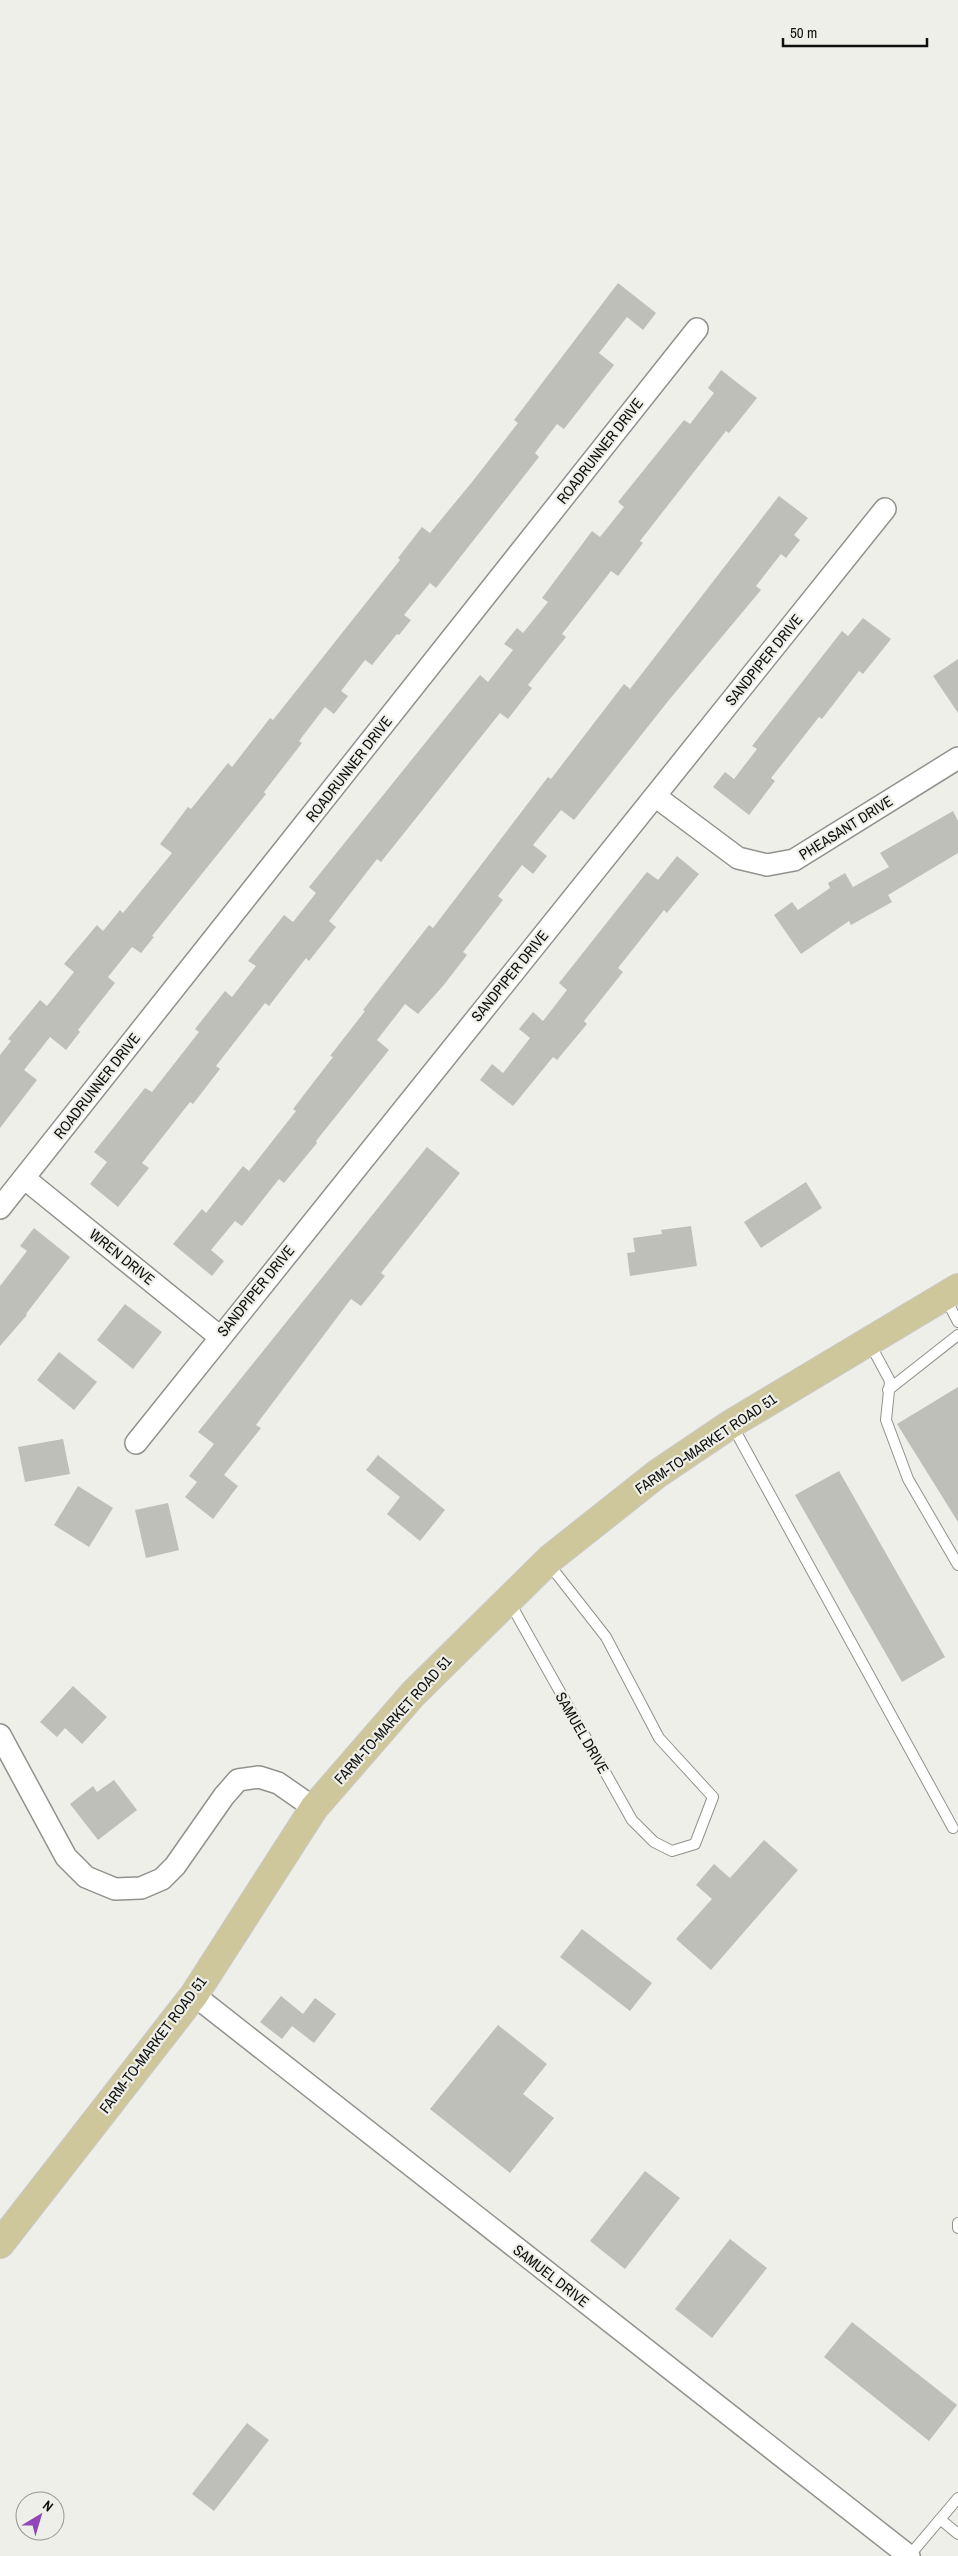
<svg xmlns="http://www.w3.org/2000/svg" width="958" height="2556" font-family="'Archivo Narrow',sans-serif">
	<rect width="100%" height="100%" fill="#efefea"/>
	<path fill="#bfbfba" d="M618,283L656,313L643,330L627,317L599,353L614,365L564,429L557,424L535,453L539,457L436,588L430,583L404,615L411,620L399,635L397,634L372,665L365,660L341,691L348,696L334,714L325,707L299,741L302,743L264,792L266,794L152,936L154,937L141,953L132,947L108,977L115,983L78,1030L80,1032L66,1050L50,1037L24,1070L37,1080L0,1128V1055L11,1041L8,1039L40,1000L47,1006L74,972L64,964L97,925L103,931L120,910L123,913L172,853L160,844L188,807L191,809L228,763L232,767L270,718L273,720L400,560L398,558L422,527L430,533L472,482L518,423L514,420Z
		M721,370L757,398L729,433L726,431L679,491L640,541L643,543L618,576L611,571L562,634L566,637L528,685L532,688L508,719L500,713L381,862L377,859L329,921L336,927L309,961L306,958L269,1006L265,1003L216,1066L220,1069L193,1104L190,1102L142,1163L149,1168L118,1207L90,1184L107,1162L94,1152L145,1088L152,1092L199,1032L195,1029L225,991L232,997L256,966L248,961L284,915L293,922L316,893L309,887L480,675L488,682L513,650L504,644L517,628L523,633L548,602L542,598L592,531L600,537L624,507L618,502L647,466L684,420L690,424L714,393L708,388Z
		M779,496L808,518L794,535L800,540L786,558L781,554L756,586L761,590L669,700L574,820L561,810L533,845L547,856L533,874L522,865L498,896L503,900L463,952L467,955L443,986L418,1014L405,1004L377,1040L389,1050L316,1141L317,1143L284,1183L279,1179L242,1226L235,1221L211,1250L224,1261L212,1276L173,1244L202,1209L206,1213L243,1166L249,1171L296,1111L293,1109L333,1057L330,1056L365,1011L363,1010L429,925L433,928L548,777L551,779L624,684L630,689Z
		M863,618L891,639L863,674L859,671L822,719L819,717L771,778L775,781L749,815L713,787L725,772L734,779L757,749L752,746L842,631L848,636Z
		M958,659V713L933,676Z
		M953,811L958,821V853L888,895L892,902L851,925L849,921L801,954L774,915L792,902L798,910L830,888L828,883L845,873L853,887L889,867L880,853Z
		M677,856L699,874L667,913L664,910L618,968L623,972L584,1021L587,1024L557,1060L553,1057L513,1106L480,1080L492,1064L503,1073L530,1038L519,1029L533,1012L543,1021L567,990L559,983L635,887L647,872L658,880Z
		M427,1147L460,1173L381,1273L385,1276L361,1306L351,1299L256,1425L261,1428L224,1475L238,1486L213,1519L185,1497L197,1482L189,1476L214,1444L198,1432Z
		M806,1182L822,1208L761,1248L744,1222Z
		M691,1226L697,1266L630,1276L627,1253L635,1252L633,1238L662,1234L661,1230Z
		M34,1228L70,1257L26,1314L27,1315L0,1346V1286L27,1251L20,1246Z
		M125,1304L162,1332L133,1369L97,1340Z
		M59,1352L97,1382L74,1410L37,1380Z
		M958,1387V1522L897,1424Z
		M63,1439L70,1474L25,1482L18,1447Z
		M378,1455L445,1510L420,1541L387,1514L400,1497L366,1470Z
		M839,1471L945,1657L902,1682L795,1495Z
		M78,1486L113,1508L89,1547L54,1525Z
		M168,1503L179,1550L146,1558L135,1510Z
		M73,1686L107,1717L82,1744L65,1728L57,1737L40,1722Z
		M114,1780L137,1810L98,1840L70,1804L93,1786L97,1792Z
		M764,1840L798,1870L711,1970L676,1939L712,1899L696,1885L714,1864L730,1878Z
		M582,1929L652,1983L630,2011L560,1957Z
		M281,1996L303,2014L315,1998L336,2014L314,2043L292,2026L282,2039L260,2022Z
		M498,2025L547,2064L523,2094L554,2118L510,2173L430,2109Z
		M645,2171L680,2198L625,2269L590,2241Z
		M730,2239L767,2268L712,2338L675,2309Z
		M852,2322L957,2405L929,2441L824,2357Z
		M247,2423L269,2440L214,2511L192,2494Z"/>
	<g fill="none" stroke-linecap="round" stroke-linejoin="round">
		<defs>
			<path id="service" d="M945,1297L958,1322
				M869,1342L890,1381L886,1420L908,1479L958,1565
				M888,1390L958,1335
				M732,1425L953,1828
				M509,1601L632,1820L654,1842L672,1851L695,1844L713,1797L659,1738L606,1637L548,1563
				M958,2223V2228
				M940,2519L958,2534
				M909,2556L958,2498"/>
			<path id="minor" d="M655,796L738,858L767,865L794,860L958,758
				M24,1178L220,1337
				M0,1208L697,329
				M136,1443L885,509
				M0,1735L66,1857L86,1877L115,1889L141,1888L162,1879L175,1866L224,1796L238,1780L259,1777L278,1783L314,1808
				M194,1995L909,2556"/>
			<path id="primary" d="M0,2244L194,1995L314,1808L413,1694L551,1558L657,1474L731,1424L958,1288"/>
		</defs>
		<use href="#service" stroke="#92918d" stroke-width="12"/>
		<use href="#minor" stroke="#92918d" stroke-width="24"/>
		<use href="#primary" stroke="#cacaca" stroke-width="30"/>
		<use href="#service" stroke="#fff" stroke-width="10"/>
		<use href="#minor" stroke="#fff" stroke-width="21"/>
		<use href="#primary" stroke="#cdc79b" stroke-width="28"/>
	</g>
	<g text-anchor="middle" stroke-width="4.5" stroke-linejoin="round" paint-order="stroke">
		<g font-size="15" fill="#0f0f0d" stroke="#efefea">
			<text transform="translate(600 451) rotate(-52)" y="5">ROADRUNNER DRIVE</text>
			<text transform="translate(764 660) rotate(-51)" y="5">SANDPIPER DRIVE</text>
			<text transform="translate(349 769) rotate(-52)" y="5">ROADRUNNER DRIVE</text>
			<text transform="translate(846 828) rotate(-32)" y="5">PHEASANT DRIVE</text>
			<text transform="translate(510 976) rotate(-51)" y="5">SANDPIPER DRIVE</text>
			<text transform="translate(97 1086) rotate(-52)" y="5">ROADRUNNER DRIVE</text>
			<text transform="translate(122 1257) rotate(39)" y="5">WREN DRIVE</text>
			<text transform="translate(256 1291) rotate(-51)" y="5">SANDPIPER DRIVE</text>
			<text transform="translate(706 1444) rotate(-34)" y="5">FARM-TO-MARKET ROAD 51</text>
			<text transform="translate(393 1720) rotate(-48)" y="5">FARM-TO-MARKET ROAD 51</text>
			<text transform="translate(582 1733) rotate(60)" y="5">SAMUEL DRIVE</text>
			<text transform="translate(153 2045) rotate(-53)" y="5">FARM-TO-MARKET ROAD 51</text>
			<text transform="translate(551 2276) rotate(38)" y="5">SAMUEL DRIVE</text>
		</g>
	</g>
	<g transform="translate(40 2516) rotate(38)"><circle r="24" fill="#efefea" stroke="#959592"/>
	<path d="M0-4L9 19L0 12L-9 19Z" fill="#9247b9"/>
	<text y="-8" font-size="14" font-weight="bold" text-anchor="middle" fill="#0f0f0d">N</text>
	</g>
	<path d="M783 38v8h144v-8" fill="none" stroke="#0f0f0d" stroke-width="2.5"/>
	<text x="790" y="38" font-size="15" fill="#0f0f0d" stroke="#efefea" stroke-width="4" paint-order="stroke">50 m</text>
</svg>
